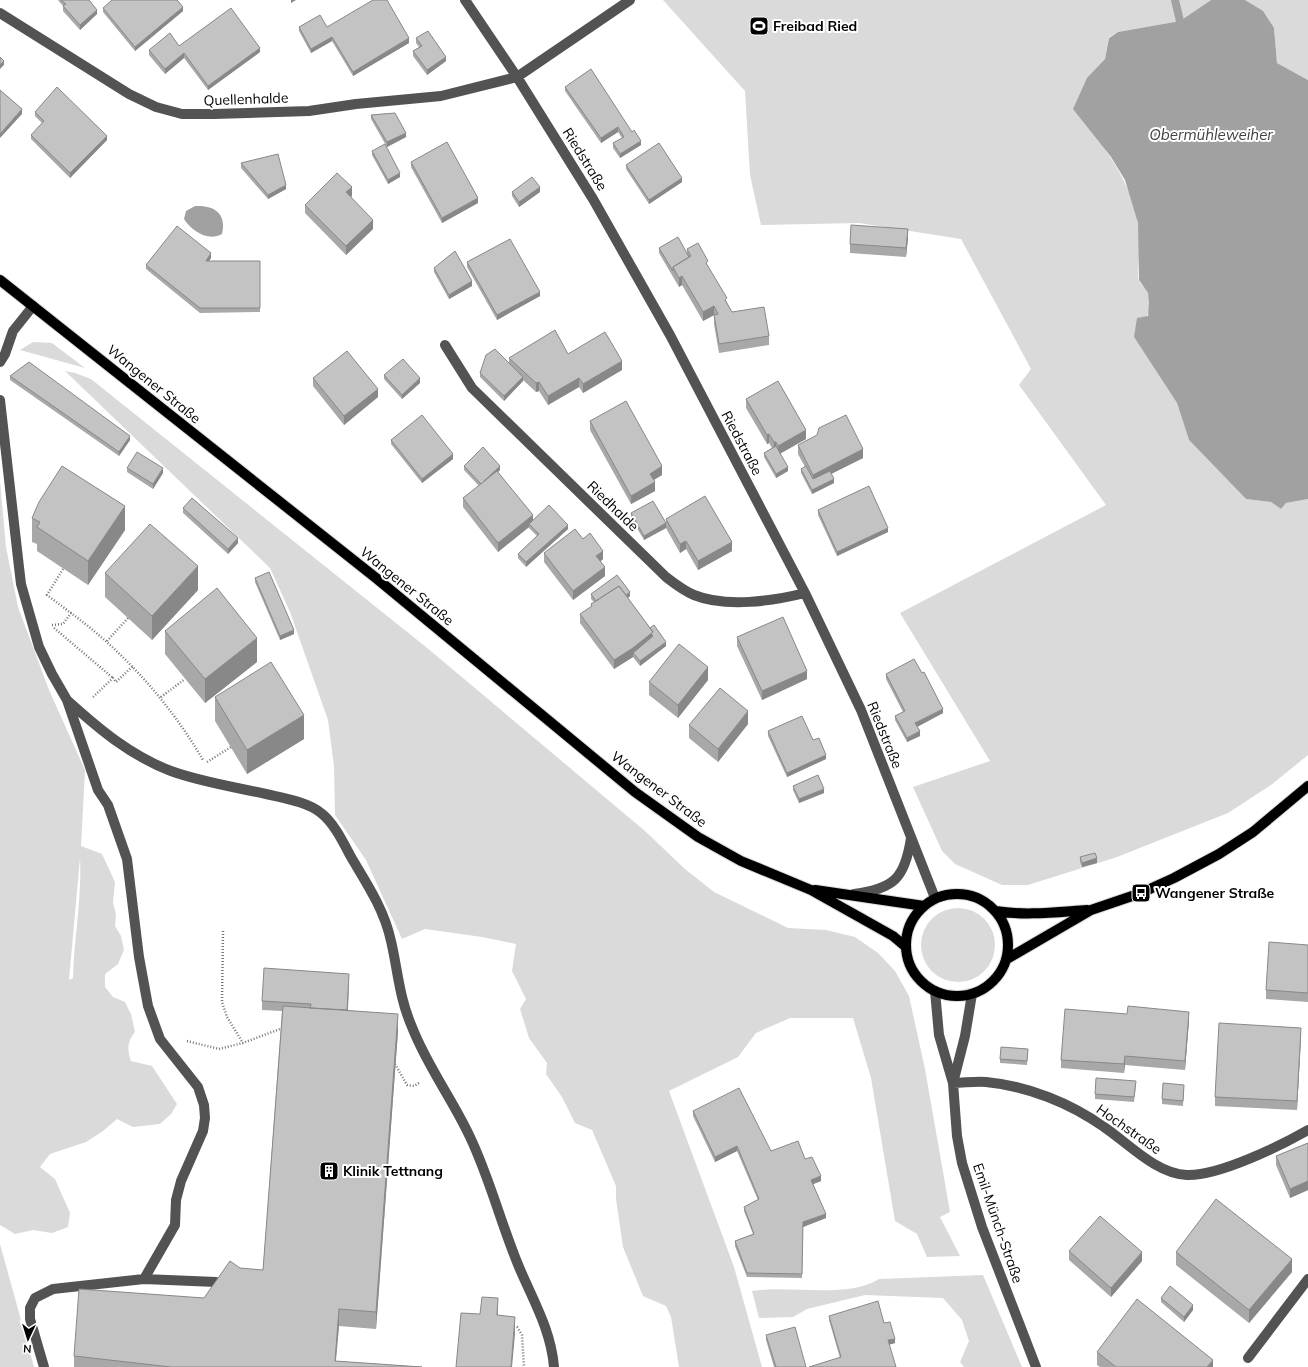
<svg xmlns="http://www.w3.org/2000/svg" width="1308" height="1367" font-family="Mulish,sans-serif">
	<rect width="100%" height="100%" fill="#fff"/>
	<path fill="#dadada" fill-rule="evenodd" d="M663,0H1211L1180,21L1118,32L1109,37L1105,59L1098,67L1095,136C1115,162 1132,189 1138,223C1141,240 1138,260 1138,277C1139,284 1145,287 1148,293C1155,309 1143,324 1134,337L1177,403L1189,440L1246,499L1271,502L1281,509L1286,503L1308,499V755L1271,785L1228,813L1117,857L1028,885H1002L955,864L942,851L913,787L990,761L900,613L1106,505L1019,385L1031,369L961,239L859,223L761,225L750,175L745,91Z
		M1245,0H1308V80L1277,63L1274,28Z
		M33,342L52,343L85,368L20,350Z
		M65,371L75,373L91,379L426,647L645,831L685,869L714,892L788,928L826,930L855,937L878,953L895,971L909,996L925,1069L950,1212L940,1217L960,1256L927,1257L917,1234L895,1221L871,1078L853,1018H790L756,1033L738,1057L669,1091L734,1267L762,1367H679L671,1317L666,1306L643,1296L623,1247L616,1199V1186L592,1130L575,1123L562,1097L546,1074L547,1063L529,1038L520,1009L526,999L512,971L516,944L482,937L425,929L402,939L366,860L335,815L334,766L328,720L290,612L270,568Z
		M0,481L6,547L18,607L49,690L85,770L81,846L102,854L115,882L113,903L116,914L115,926L121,936L124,950L118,964L105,974V987L113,997L125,1002L131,1014L135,1032C127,1042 127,1050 131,1061L152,1066L177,1104L171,1114L160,1124L133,1127L117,1119L103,1131L86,1142L50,1154L40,1167L55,1179L70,1213L68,1227L52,1233L33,1230L15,1234L0,1225ZM80,858C82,898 74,938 73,978L69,980Z
		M921 945a37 37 0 1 1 74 0a37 37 0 1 1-74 0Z
		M0,1244L34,1367H0Z
		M983,1275L1022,1367H964L960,1362L969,1341L962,1320L943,1298L865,1295L807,1309L793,1317L759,1318L752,1291C790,1285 847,1299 879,1279Z"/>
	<path fill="#a1a1a1" d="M1211,0H1245L1263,11L1274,28L1277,63L1308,80V499L1286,503L1281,509L1271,502L1246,499L1189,440L1177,403L1134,337L1137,318L1148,316L1149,302L1148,293L1139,280L1138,223L1125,180L1111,157L1073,109L1087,78L1105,59L1109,38L1118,32L1180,21Z
		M195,206C214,205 227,213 222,234C208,242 192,231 184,219L186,211Z"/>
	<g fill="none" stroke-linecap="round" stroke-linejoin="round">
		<path stroke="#a1a1a1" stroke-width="8" d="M1175,0L1180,21L1184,30"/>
		<defs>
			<path id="major" d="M0,280L376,578L635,792L698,837L741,861L811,890L893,936L906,947
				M815,890L924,906
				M906 945a51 51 0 1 1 102 0a51 51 0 1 1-102 0Z
				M995,911C1026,916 1057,912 1087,910
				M1007,959L1091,910L1141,893L1174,878L1219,854L1253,832L1308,786"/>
		</defs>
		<use href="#major" stroke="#dbdbdb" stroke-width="12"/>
		<path stroke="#757575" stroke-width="2.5" stroke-dasharray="1 2" stroke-linecap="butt" d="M63,569L47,595L71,613
			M52,625L63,624L71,613C125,653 169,702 203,760
			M54,628L113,678
			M107,641L128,618
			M93,697L113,678L116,682L133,666
			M161,697L185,679
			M207,762L231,747
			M223,931L222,1002L227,1017L243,1043
			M187,1041L219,1049L243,1043L280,1029
			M395,1064L407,1085L414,1086L419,1083
			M511,1326L517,1327L522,1335L524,1367"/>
		<path stroke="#535353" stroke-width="10" d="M465,0L517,77L593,199L670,335L805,593L861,710L935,898
			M0,13L129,94L156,107L182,114H214L309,111L356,104L441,96L517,77L630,0
			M445,345L472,388L666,577C675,584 684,591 694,595C726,608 773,601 805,593
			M0,362L5,354L13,331L33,306
			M0,400L19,567L21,584L39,647L52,674L67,700L98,790L108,805L127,859L139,957L148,1006L160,1039L198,1087L204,1105L205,1118L203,1131L181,1181L176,1200L175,1225L144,1279
			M68,701C99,729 131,756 171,771C201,782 235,787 266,794C283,798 308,802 321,813C334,823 343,842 351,857C367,884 384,909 391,941C398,971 399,997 412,1027C427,1066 453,1100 470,1137C490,1179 501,1224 519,1267C533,1300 551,1330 554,1367
			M854,894C894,889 905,878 911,838
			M935,991L939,1035L953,1083L957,1136L962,1163L982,1227L1036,1367
			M953,1083C964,1083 975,1081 986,1082C1028,1086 1070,1103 1104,1127C1128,1143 1156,1174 1187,1175C1219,1176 1280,1146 1308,1130
			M953,1083L965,1036L972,994
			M1248,1358L1308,1279
			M44,1367L30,1319V1308L35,1298L53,1289L144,1279L216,1282"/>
		<use href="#major" stroke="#000" stroke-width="10"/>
	</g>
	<path fill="#a8a8a8" d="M58,0H89L97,14L80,30L63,11V6Z
		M103,8L183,11L135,51L103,12Z
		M299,27H327L409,43L353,76L332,41L311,53L299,31Z
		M416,38L446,61L427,75L413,56V51L419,47L416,43Z
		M179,46L260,52L208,90L184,58L165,74L149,55V50Z
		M565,87L641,145L620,158L613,148V143L622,138L618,132L601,143L565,91Z
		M35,112L107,140L70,178L31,139V135L42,123L35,116Z
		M371,115L406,137L387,147L371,119Z
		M372,151L400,177L388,184L372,155Z
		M411,162L478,203L442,223L411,167Z
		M241,163L286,189L268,199L241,168Z
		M626,165L682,182L649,204L626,169Z
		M512,192H540L519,207L512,196Z
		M352,196L351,197L373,229L346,255L305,213V205Z
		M908,238L906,257L850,253V244Z
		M659,248L687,253V249L708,266L732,312L769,336V345L719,353L714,324V315L703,321L682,285L679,287L659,253Z
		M211,258L209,261H260V312L200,313L146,269V265Z
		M467,262L540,296L497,320L467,267Z
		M434,268L472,286L449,299L434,272Z
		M568,354L622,370L583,393L579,387L548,405L539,391L536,392L523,380V381L504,401L480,377V373L509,363V358Z
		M384,375L420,383L402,399L384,379Z
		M10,376L130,440L119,456L10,380Z
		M313,378L378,397L344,425L313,386Z
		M746,399L806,439L780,453L788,471L776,478L764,457V453L772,448L769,443L767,444L746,408Z
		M590,421L662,475L654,480L655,491L631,504L590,430Z
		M391,440L453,459L422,483L391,444Z
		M798,445L863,458L831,474L834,483L812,494L801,473V469L805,467L798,454Z
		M464,466L500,470L498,472L533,521L568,529L526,567L518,558V554L537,536L529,528V527L498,552L463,507V498L479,486L464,470Z
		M127,468L163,473L153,489L127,472Z
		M183,508L238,543L228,554L183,513Z
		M818,510L888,532L837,556L818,515Z
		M631,513L666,523V519L732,551L698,570L686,549L680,553L666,528L644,540L631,518Z
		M32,518L125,530L88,585L37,551V544L32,542Z
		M583,539L603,559L601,561L605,576L573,600L544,562V553Z
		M105,573L198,590L152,640L105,597Z
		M255,578L294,634L280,640L255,582Z
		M591,594L630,596L628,598L650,628L666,646L640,666L633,657L614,669L580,623V614L591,607V604L594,602L591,599Z
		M165,631L257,662L205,703L165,654Z
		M737,637L807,679L762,700L737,646Z
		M886,674L943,713L917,727L920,736L907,742L895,720V716L903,712L886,679Z
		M708,680L678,718L649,695V682Z
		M215,697L304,739L247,774L215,721Z
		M748,724L718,762L689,738V725Z
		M768,731L813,740L826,759L787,777L768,736Z
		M793,786L824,793L799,803L793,790Z
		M1080,857L1097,863L1082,867L1080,862Z
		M1308,945V1002L1266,999V990Z
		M349,982L348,1010L398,1031L376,1329L339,1326L336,1361L422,1367H74V1356L204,1298L240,1268L263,1270L282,1011L262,1010V1001Z
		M1127,1014L1189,1020L1185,1070L1125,1065L1124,1073L1061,1068V1060Z
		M1301,1036L1297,1110L1215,1106V1097Z
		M1028,1053L1027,1065L1000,1063V1059Z
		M1136,1085L1134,1102L1095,1099V1094Z
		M1184,1089L1183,1106L1162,1104V1099Z
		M693,1111L771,1151L805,1159L821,1181L813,1184L826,1218L803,1227L802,1278L747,1277L735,1246V1241L753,1234L744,1211V1207L758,1200L737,1151L715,1162L693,1116Z
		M1308,1143V1190L1290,1198L1276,1165V1156Z
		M1069,1251L1142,1261L1111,1297L1069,1260Z
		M1176,1252L1292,1272L1249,1323L1176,1265Z
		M1161,1298L1193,1310L1184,1322L1161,1302Z
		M829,1316L884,1323L895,1343L840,1358L829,1320Z
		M766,1335L806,1367H774L766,1340Z
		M1097,1352L1213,1367H1100L1097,1365Z"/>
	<path fill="#888" d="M291,0H296L291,3Z
		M183,7V11L135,51V47Z
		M97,10V14L80,30V25Z
		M332,37V41L311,53V49Z
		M409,38V43L353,76V72Z
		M260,48V52L208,90V86Z
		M184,53V58L165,74V69Z
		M446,57V61L427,75V70Z
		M4,61V65L0,69V65Z
		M22,109V114L0,138V134Z
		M618,127V132L601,143V138Z
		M406,133V137L387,147V142Z
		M107,136V140L70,178V173Z
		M641,141V145L620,158V154Z
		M400,173V177L388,184V180Z
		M682,178V182L649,204V200Z
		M286,185V189L268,199V195Z
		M352,187V196L346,201V192Z
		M540,187V192L519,207V202Z
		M478,198V203L442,223V218Z
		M373,220V229L346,255V246Z
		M908,229V238L906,257V248Z
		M211,253V258L206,266V261Z
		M682,276V285L679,287V278Z
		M472,281V286L449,299V295Z
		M540,292V296L497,320V315Z
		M714,306V315L703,321V312Z
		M622,361V370L583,393V384Z
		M523,377V381L504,401V396Z
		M420,378V383L402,399V395Z
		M579,378V387L548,405V396Z
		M539,382V391L536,392V383Z
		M378,389V397L344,425V416Z
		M806,430V439L778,455V446Z
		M769,434V443L767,444V435Z
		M130,436V440L119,456V452Z
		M774,442H776V450L774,451Z
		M863,449V458L813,483V475Z
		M453,454V459L422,483V479Z
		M500,466V470L481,489V484Z
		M662,466V475L650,482V474Z
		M788,467V471L776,478V474Z
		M163,468V473L153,489V484Z
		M834,479V483L812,494V490Z
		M655,482V491L631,504V496Z
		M125,506V530L88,585V561Z
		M533,515V524H529V527L498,552V543Z
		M666,523V528L644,540V536Z
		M568,525V529L526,567V562Z
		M888,528V532L837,556V552Z
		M238,538V543L228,554V549Z
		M686,541V549L680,553V544Z
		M732,542V551L698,570V561Z
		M603,551V559L596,565V556Z
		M198,566V590L152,640V616Z
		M605,567V576L573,600V591Z
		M630,592V596L624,601V596Z
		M294,630V634L280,640V636Z
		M653,632V641L633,653V657L614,669V660Z
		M257,638V662L205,703V679Z
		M666,642V646L640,666V661Z
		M708,667V680L678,718V705Z
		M807,671V679L762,700V691Z
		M943,709V713L915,728V723Z
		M748,711V724L718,762V749Z
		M304,715V739L247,774V750Z
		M920,731V736L907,742V738Z
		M826,755V759L787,777V773Z
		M824,789V793L799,803V799Z
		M1097,858V863L1082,867V863Z
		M349,974V982L347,1027V1019Z
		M1189,1012V1020L1185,1070V1061Z
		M398,1014V1031L376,1329V1312Z
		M1301,1028V1036L1297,1110V1101Z
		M1125,1056V1065L1124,1073V1064Z
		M737,1146V1151L715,1162V1157Z
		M821,1176V1181L811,1185V1180Z
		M1308,1181V1190L1290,1198V1189Z
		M826,1214V1218L803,1227L802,1278L803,1222Z
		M1142,1252V1261L1111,1297V1288Z
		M1292,1259V1272L1249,1323V1310Z
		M498,1298V1315L497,1332V1315Z
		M1193,1305V1310L1184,1322V1317Z
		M339,1309V1326L335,1367V1361Z
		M515,1317V1334L512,1367H511Z
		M895,1339V1343L888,1345V1340Z
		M1213,1360V1367H1207Z"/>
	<path fill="#c3c3c3" stroke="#888" d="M61,0H89L97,10L80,25L63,6L66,4Z
		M112,0H177L183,7L135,47L103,8Z
		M373,0H387L409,38L353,72L332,37L311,49L299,27L320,15L327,27Z
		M231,8L260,48L208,86L184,53L165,69L149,50L170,33L179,46Z
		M428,31L446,57L427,70L413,51L422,46L416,38Z
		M0,57L4,61L0,65Z
		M591,69L632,132L634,130L641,141L620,154L613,143L624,137L618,127L601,138L565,87Z
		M57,87L107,136L70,173L31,135L44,121L35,112Z
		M0,90L22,109L0,134Z
		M395,113L406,133L387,142L371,115Z
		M447,142L478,198L442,218L411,162Z
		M659,143L682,178L649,200L626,165Z
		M385,144L400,173L388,180L372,151Z
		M278,154L286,185L268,195L241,163Z
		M337,173L352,187L346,192L373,220L346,246L305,205Z
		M532,177L540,187L519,202L512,192Z
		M851,225L908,229L906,248L850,244Z
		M177,226L211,253L206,261H260V308H200L146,265Z
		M678,237L689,257L673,267V271L659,248Z
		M510,239L540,292L497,315L467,262Z
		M698,243L708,261L706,263L727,298L725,300L732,312L764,307L769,336L719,344L714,315L718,314L714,306L703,312L682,276L679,278L673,267L691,256L687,249Z
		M455,251L472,281L449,295L434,268Z
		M555,330L568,354L605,332L622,361L583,384L579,378L548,396L539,382L536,383L509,358Z
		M495,349L523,377L504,396L480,373L486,355Z
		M347,351L378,389L344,416L313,378Z
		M403,359L420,378L402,395L384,375Z
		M29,362L130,436L119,452L10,376Z
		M778,381L806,430L778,446L776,442H774L769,434L767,435L746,399Z
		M626,401L662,466L650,474L655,482L631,496L590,421Z
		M422,415L453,454L422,479L391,440Z
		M846,415L863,449L813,475L798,445L817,435L819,428Z
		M776,446L788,467L776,474L764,453Z
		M483,447L500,466L481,484L464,466Z
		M137,452L163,468L153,484L127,468Z
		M62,466L125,506L88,561L37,527L40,522L32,518L39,502Z
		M806,466L813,479L830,471L834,479L812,490L801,469Z
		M497,471L533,515L498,543L463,498Z
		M869,486L888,528L837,552L818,510Z
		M705,496L732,542L698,561L686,541L680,544L666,519Z
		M192,498L238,538L228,549L183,508Z
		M653,501L666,523L644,536L631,513Z
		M549,505L568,525L526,562L518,554L539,534L529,524Z
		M150,524L198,566L152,616L105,573Z
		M575,529L583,539L590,533L603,551L596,556L605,567L573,591L544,553Z
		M269,572L294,630L280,636L255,578Z
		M617,575L630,592L626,595L619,586L596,601L591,594Z
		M619,586L653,632L633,648L614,660L580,614L592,606L591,604Z
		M217,588L257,638L205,679L165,631Z
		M783,617L807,671L762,691L737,637Z
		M654,625L666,642L640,661L633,653L653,636L651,634L653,632L650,628Z
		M679,644L708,667L678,705L649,682Z
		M914,659L922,673L924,672L943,709L915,723L920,731L907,738L895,716L905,711L886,674Z
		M271,662L304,715L247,750L215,697Z
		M720,688L748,711L718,749L689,725Z
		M802,716L813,740L819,738L826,755L787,773L768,731Z
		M818,775L824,789L799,799L793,786Z
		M1095,853L1097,858L1082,863L1080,857Z
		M1269,942L1308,945V993L1266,990Z
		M264,968L349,974L347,1010L310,1008L311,1004L262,1001Z
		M283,1006L398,1014L376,1312L339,1309L335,1361L422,1367H171L74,1356L79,1289L204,1298L230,1261L240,1268L263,1270Z
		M1128,1006L1189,1012L1185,1061L1125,1056L1124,1064L1061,1060L1065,1009L1127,1014Z
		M1219,1023L1301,1028L1297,1101L1215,1097Z
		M1001,1047L1028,1049L1027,1061L1000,1059Z
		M1096,1078L1136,1081L1134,1097L1095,1094Z
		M1163,1083L1184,1085L1183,1101L1162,1099Z
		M739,1088L771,1151L798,1141L805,1159L812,1157L821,1176L811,1180L826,1214L803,1222L802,1274L747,1273L735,1241L754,1234L744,1207L759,1199L737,1146L715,1157L693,1111Z
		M1308,1143V1181L1290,1189L1276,1156Z
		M1216,1199L1292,1259L1249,1310L1176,1252Z
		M1100,1216L1142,1252L1111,1288L1069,1251Z
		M1170,1286L1193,1305L1184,1317L1161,1298Z
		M482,1297L498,1298L497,1315L515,1317L511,1367H456L461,1313L480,1314Z
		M1137,1299L1213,1360L1207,1367H1116L1097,1352Z
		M878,1301L884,1323L890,1322L895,1339L888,1340L896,1367H809L841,1357L829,1316Z
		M795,1327L806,1367H776L766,1335Z"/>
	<defs>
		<symbol id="stadium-square" viewBox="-11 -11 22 22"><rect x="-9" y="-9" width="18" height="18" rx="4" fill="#000" stroke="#fff"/><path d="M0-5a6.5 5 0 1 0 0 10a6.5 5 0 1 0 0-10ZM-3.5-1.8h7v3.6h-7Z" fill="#fff"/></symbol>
		<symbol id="bus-square" viewBox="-11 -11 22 22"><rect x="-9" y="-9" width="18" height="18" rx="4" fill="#000" stroke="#fff"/><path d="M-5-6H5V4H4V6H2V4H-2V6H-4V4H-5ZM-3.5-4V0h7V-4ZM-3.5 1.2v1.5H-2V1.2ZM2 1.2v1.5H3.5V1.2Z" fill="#fff"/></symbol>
		<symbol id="building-square" viewBox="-11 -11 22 22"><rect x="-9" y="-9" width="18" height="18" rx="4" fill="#000" stroke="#fff"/><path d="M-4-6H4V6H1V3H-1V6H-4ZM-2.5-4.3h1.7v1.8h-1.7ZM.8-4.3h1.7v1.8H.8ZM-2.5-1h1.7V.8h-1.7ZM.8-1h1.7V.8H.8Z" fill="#fff"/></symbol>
	</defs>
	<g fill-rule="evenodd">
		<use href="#stadium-square" x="748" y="15" width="22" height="22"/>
		<use href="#bus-square" x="1130" y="882" width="22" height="22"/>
		<use href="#building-square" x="318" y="1160" width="22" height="22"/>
	</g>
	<g text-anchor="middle" stroke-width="4" stroke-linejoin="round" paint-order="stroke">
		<g font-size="14" font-weight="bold" fill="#000" stroke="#fff" text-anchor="start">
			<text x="773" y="31">Freibad Ried</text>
			<text x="1155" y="898">Wangener Straße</text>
			<text x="343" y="1176">Klinik Tettnang</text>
		</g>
		<g font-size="14" fill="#000" stroke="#fff">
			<text transform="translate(246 99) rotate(-2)" y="5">Quellenhalde</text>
			<text transform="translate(585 159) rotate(58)" y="5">Riedstraße</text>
			<text transform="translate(154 384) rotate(39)" y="5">Wangener Straße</text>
			<text transform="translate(742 443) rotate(62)" y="5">Riedstraße</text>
			<text transform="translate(613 506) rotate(44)" y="5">Riedhalde</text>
			<text transform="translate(407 586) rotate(39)" y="5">Wangener Straße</text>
			<text transform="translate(885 735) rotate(68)" y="5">Riedstraße</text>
			<text transform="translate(659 789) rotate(37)" y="5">Wangener Straße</text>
			<text transform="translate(1129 1129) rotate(35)" y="5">Hochstraße</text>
			<text transform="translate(998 1223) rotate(71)" y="5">Emil-Münch-Straße</text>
		</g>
		<g font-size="15" font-style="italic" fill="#424242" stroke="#fff">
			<text x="1211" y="140">Obermühleweiher</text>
		</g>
	</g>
	<g transform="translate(28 1339) rotate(184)" stroke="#ffffff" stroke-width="3" paint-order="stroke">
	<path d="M0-3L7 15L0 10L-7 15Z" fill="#000000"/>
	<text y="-6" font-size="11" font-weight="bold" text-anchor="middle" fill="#000000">N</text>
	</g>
</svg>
